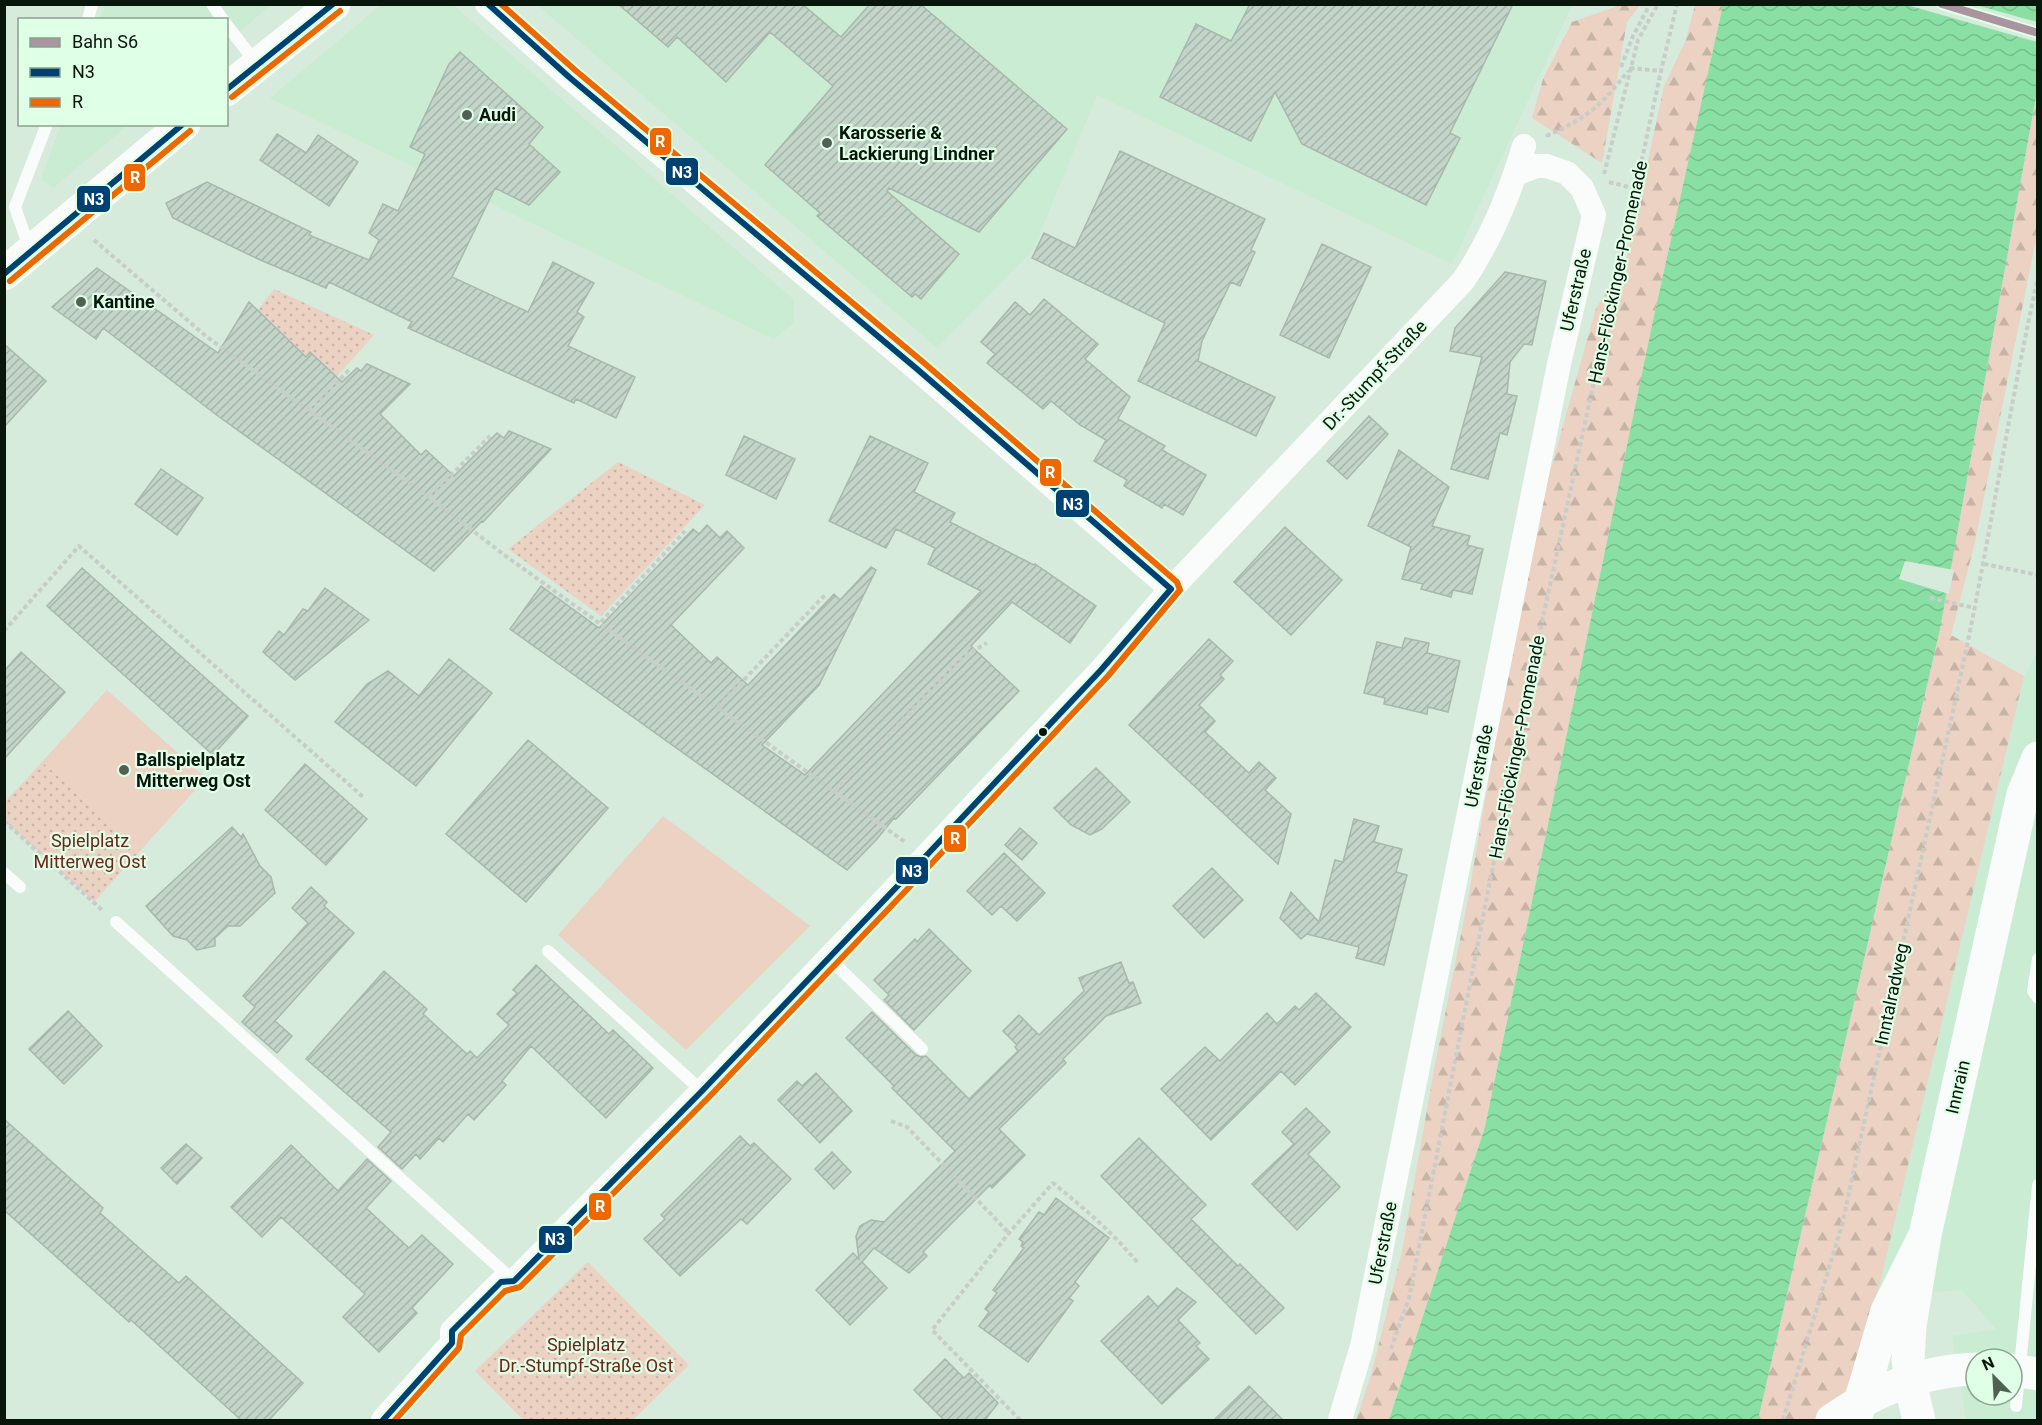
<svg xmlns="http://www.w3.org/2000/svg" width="2042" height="1425" font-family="Roboto,sans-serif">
	<defs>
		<pattern id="forest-firs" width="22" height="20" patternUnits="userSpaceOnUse" patternTransform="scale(1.5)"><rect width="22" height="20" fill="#ebd2c3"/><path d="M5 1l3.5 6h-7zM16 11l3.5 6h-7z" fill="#c8b4a6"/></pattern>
		<pattern id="park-dots" width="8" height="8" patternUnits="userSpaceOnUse" patternTransform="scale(1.5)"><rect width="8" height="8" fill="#ebd2c3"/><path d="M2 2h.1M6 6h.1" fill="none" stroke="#c8b4a6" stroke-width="1.8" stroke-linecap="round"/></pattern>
		<pattern id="water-waves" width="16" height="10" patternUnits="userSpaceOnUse" patternTransform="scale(1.5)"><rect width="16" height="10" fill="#89dfa4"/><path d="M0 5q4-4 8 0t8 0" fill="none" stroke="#75bf8c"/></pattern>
		<pattern id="building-hatch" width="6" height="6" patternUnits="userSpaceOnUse" patternTransform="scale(1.5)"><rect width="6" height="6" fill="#c3d4c8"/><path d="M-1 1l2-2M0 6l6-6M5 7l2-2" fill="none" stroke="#a6b5ab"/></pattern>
	</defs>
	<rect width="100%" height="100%" fill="#d6ebdb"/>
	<path fill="#c9ecd2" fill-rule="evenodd" d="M104,5H271L227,42L226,20H100Z
		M381,5H453L794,300V322L774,339L270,98Z
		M537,5H1572L1452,264L1097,95L1033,250L937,348Z
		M61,125V124L128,125L53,188L41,179Z
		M2037,653V1420H1970L1966,1419L1952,1336L1996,1329L1962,1290L1877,1296L2024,676ZM1976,1359H2012V1395H1976Z"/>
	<path fill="#ebd2c3" d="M107,690L206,778L141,850L42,762Z
		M663,816L810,926L686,1050L558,935Z"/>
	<path fill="url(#forest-firs)" d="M1615,5H1640L1627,22L1602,163L1532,118L1543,79L1572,22L1615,7Z
		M1695,5H1723L1654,316L1485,1127L1389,1420H1356L1371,1375L1402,1251L1433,1075L1468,899L1505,683L1548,479L1596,308L1626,262L1664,86L1686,40Z
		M2037,91V235L1974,546L1951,635L2024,676L1877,1296L1836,1420H1758L1940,629Z"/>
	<path fill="url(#park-dots)" d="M274,289L374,335L336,377L310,352L306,357L258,310Z
		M618,462L705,505L601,616L508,549Z
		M42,762L141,850L94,902L5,821V802Z
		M588,1262L689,1365L633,1420H523L475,1371Z"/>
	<path fill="url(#water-waves)" d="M1723,5H2037V91L1940,629L1758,1420H1389L1485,1127L1654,316Z"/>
	<path fill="#d6ebdb" d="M1907,5H1976L2037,22V42Z
		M1905,561L1954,570L1949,594L1899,579Z"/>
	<path fill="url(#building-hatch)" stroke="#a8b8ac" stroke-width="1.5" d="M618,4H802L841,37L870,4H920L1067,129L979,232L889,188L887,191L959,254L921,299L915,294L912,297L817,216L820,213L765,165L833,86L770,32L726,82L677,37L668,47Z
		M1250,4H1513L1450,133L1460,138L1426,205L1302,144L1275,92L1251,141L1160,97L1196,24L1231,41Z
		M460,52L543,127L529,144L560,172L529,205L495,188L452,277L528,312L553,262L594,283L577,312L584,317L568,346L635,377L616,418L576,399L574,403L408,328L412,322L329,282L326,288L258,259L173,218L166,203L207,182L311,232L309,235L369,260L379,240L369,233L383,204L398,211L425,154L410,147L449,64Z
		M277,134L306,153L318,135L358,162L329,206L260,160Z
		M1120,151L1265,219L1251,250L1255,252L1240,286L1231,282L1202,341L1198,361L1275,397L1256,436L1138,381L1165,323L1032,258L1044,233L1075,248Z
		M1322,244L1371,267L1329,358L1280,335Z
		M97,268L218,353L249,302L306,357L310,352L342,382L357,368L361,371L367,364L410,384L380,414L421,455L426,450L454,476L497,433L504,438L509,431L551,449L483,522L482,521L434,571L218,416L103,328L96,339L52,307Z
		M1505,272L1546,281L1532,345L1524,344L1510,362L1507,394L1517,396L1507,435L1500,433L1488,479L1451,469L1482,357L1450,351L1455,328Z
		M1044,299L1098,344L1085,359L1130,397L1118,419L1165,446L1162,450L1206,475L1183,515L1164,504L1162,508L1124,486L1127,480L1094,461L1106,440L1080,425L1051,401L1043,409L987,363L995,354L981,342L1015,302L1030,315Z
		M4,344L46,381L4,427Z
		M1369,416L1388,434L1347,479L1327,461Z
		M744,436L795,459L776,499L726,475Z
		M870,436L928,463L914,492L955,513L950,522L1034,565L1035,564L1096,606L1070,643L1012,602L971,646L1019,691L896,819L894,818L877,839L847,870L510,629L541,586L599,628L693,529L699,534L707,525L720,538L727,531L744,548L671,625L711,663L717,657L748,685L834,594L840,600L871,567L876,570L819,685L762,745L805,775L981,591L928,564L935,548L896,529L886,548L829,521Z
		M1399,450L1449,487L1432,526L1470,536L1467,545L1483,549L1472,594L1453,590L1451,597L1421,589L1423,584L1402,579L1411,547L1368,526Z
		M161,469L203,498L177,535L135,504Z
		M1285,527L1342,580L1291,635L1234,582Z
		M82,568L248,716L213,755L47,606Z
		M325,588L369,620L295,680L263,652L279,631L284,635L303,609L308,611Z
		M1405,638L1429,643L1427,653L1460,661L1448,712L1428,707L1427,714L1384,704L1385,698L1364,693L1377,642L1402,648Z
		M1209,639L1233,661L1220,675L1224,679L1199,705L1215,721L1205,732L1249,773L1259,762L1276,778L1265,790L1291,814L1278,864L1129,725Z
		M21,652L65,692L4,759V671Z
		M449,659L492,693L416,786L335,722L367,684L388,671L419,696Z
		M528,740L608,808L526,902L446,834Z
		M305,764L367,819L326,865L265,810Z
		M1096,768L1130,802L1102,829L1090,835L1071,825L1054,808Z
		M1354,819L1379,826L1374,842L1402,849L1396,872L1407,875L1384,965L1356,958L1359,947L1307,934L1301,939L1280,918L1291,892L1319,922L1335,860L1343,862Z
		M232,827L241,837L243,834L260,866L271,877L275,893L240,926H228L215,938V946L197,950L187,940L173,936L146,906Z
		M1020,828L1037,843L1022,860L1005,845Z
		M1004,853L1045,893L1017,921L1001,906L992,915L967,891Z
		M1212,868L1243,900L1204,938L1173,906Z
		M311,887L327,902L324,906L354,933L275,1021L292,1036L277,1053L242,1022L255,1007L243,996L308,923L292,908Z
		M929,929L971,971L914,1030L884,1000L889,995L874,980L915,939L917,942Z
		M1121,962L1129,983L1133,982L1141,1003L1106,1016L1063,1059L1066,1063L999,1129L1025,1155L992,1188L990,1185L923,1252L927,1256L909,1273L874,1248L862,1262L887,1288L850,1325L816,1290L853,1253L859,1259L856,1236L860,1226L871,1220L884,1222L955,1151L892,1088L894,1086L846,1038L872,1012L916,1055L921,1057L926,1056L969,1099L1018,1051L1015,1047L1017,1045L1003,1031L1019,1015L1039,1035L1084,991L1079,978Z
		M536,965L609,1034L613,1030L653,1068L606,1118L531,1046L502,1081L506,1085L474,1120L468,1114L443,1142L439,1138L420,1159L416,1154L402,1169L378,1147L391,1132L306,1059L384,971L427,1009L423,1014L467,1054L470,1051L477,1058L509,1025L497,1014L517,993L513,990Z
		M1316,993L1351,1027L1295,1085L1281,1071L1211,1140L1161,1089L1205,1047L1220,1061L1267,1013L1277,1024L1295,1006L1299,1010Z
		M68,1011L102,1046L64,1084L29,1049Z
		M816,1073L852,1111L820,1143L778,1100L797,1081L802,1086Z
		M1306,1108L1330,1132L1308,1154L1340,1187L1297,1230L1252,1184L1294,1144L1282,1132Z
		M4,1119L103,1208L100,1213L147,1255L179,1283L186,1276L303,1383L269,1420H241L131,1320L129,1322L4,1210Z
		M740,1136L750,1146L754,1143L791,1179L747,1224L741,1219L680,1276L644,1239L665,1219L661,1215Z
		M1139,1138L1206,1205L1191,1219L1238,1266L1240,1264L1284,1308L1256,1334L1101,1176Z
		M186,1144L202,1158L177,1184L161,1168Z
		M291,1145L338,1191L367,1159L391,1181L366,1208L409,1248L422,1235L453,1264L412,1308L417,1313L379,1352L343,1317L365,1294L281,1217L262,1237L231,1207Z
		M832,1152L851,1172L834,1189L815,1169Z
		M1056,1198L1109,1238L1075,1282L1079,1286L1069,1298L1073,1301L1028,1362L979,1326L989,1312L985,1309L997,1293L993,1290L1024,1248L1021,1246L1023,1242L1019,1239L1039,1212L1044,1215Z
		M1177,1288L1196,1302L1178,1320L1200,1343L1196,1346L1209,1359L1162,1404L1101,1341L1148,1296L1158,1307Z
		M945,1359L964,1378L969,1373L998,1403L985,1420H944L914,1390Z
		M1249,1386L1283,1420H1214Z"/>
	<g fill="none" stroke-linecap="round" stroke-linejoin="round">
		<path stroke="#c8cdc9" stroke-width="4" stroke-dasharray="4.5 3" stroke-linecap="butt" d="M1942,4L2038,32
			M1621,67L1633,36L1650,4
			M1630,68L1661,71
			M1546,136C1587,118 1601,106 1628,71
			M1604,174L1638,40L1658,4
			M1609,182L1636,189
			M94,240L207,337L429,497L507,557L905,842
			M309,411L350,369
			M429,497L490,436
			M1984,564L2038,575
			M1930,598L1975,608
			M601,622L685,531
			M4,631L79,546L363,797
			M718,707L825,595
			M835,791L965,655L987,643
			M4,821L102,910
			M891,1121L907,1127L1009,1233
			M1391,1349L1409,1298L1525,701L1661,71L1677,4
			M1020,1420L932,1330L1009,1233L1053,1183C1086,1210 1110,1230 1138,1263
			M1783,1420L1842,1225L1967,646C1992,523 2011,399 2038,277"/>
		<path stroke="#f9fcfa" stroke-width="12" d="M212,4L223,20
			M88,20L92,4
			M226,24L257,64
			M30,250L15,207L47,124
			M4,873L20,887
			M116,922L513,1280
			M548,951L702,1091
			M829,958L922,1049
			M2038,959L2033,991L2038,998
			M2016,1406L2038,1185"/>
		<path stroke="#f9fcfa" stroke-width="24" d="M487,4L569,77L917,369L1171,589
			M383,1420L452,1343V1331L501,1282L514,1281L702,1091L909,874L1101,670L1171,589L1463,281C1491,240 1510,193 1524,146
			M1340,1420L1362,1346L1559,364L1594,215L1582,188L1567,173L1547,166H1536L1515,174"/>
		<path stroke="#f9fcfa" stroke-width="33" d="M226,90L334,4
			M4,274L184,124
			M1919,1420L1913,1395L1908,1360L1910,1326L1925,1235L2023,794L2038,758"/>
		<path stroke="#f9fcfa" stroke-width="33" d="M2012,1370L2038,1374
			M1832,1420C1874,1391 1924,1370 1976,1369
			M1855,1420L1887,1311L1925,1235"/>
		<defs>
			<path id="bus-1" d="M226,90L333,4
				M4,274L183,124
				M383,1420L452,1343V1331L501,1282L514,1281L702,1091L909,874L1101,670L1171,589L917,369L569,77L488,4"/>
			<path id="bus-2" d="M232,97L340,11
				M10,281L190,131
				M395,1420L459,1348L461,1335L505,1291L520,1287L709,1097L916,880L1108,676L1180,590L1177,582L923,362L575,70L501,4"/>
		</defs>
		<use href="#bus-1" stroke="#e0ffe7" stroke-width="10"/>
		<use href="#bus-2" stroke="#e0ffe7" stroke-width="10"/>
		<use href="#bus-1" stroke="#004173" stroke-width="6"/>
		<use href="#bus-2" stroke="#ee6700" stroke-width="6"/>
		<defs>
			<path id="rail-1" d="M1942,4L2038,33"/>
		</defs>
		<use href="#rail-1" stroke="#e0ffe7" stroke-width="12"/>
		<use href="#rail-1" stroke="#ab949f" stroke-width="8"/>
	</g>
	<g fill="#506154" stroke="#e0ffe7" stroke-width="2">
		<circle cx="467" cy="115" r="6"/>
		<circle cx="827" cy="143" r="6"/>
		<circle cx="81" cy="302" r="6"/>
		<circle cx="124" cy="770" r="6"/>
	</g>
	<circle fill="#08160c" stroke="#e0ffe7" stroke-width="2" cx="1043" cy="732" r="5"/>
	<g text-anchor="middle" stroke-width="4.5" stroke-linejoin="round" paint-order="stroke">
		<g font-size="18" font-weight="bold" fill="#08160c" stroke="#e0ffe7" text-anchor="start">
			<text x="479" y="121">Audi</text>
			<text x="839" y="139">Karosserie &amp;<tspan x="839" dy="21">Lackierung Lindner</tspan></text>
			<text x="93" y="308">Kantine</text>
			<text x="136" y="766">Ballspielplatz<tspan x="136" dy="21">Mitterweg Ost</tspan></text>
		</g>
		<g font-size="18" fill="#08160c" stroke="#e0ffe7">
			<text transform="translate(1618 272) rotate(-78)" y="6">Hans-Flöckinger-Promenade</text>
			<text transform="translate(1576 290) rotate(-77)" y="6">Uferstraße</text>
			<text transform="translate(1375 375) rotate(-47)" y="6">Dr.-Stumpf-Straße</text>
			<text transform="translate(1517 747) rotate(-79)" y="6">Hans-Flöckinger-Promenade</text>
			<text transform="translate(1479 766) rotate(-79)" y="6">Uferstraße</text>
			<text transform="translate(1892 994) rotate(-78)" y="6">Inntalradweg</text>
			<text transform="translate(1958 1087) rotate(-77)" y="6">Innrain</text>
			<text transform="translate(1383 1243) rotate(-79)" y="6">Uferstraße</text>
		</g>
		<g font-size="18" fill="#6e2417" stroke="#e0ffe7">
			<text x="90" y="847">Spielplatz<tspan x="90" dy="21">Mitterweg Ost</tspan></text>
			<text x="586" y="1351">Spielplatz<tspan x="586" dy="21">Dr.-Stumpf-Straße Ost</tspan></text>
		</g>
	</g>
	<g stroke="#e0ffe7" stroke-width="2">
		<rect x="649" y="127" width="23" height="29" rx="6" fill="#ee6700"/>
		<rect x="665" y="157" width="34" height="29" rx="6" fill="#004173"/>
		<rect x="123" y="163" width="23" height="29" rx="6" fill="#ee6700"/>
		<rect x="76" y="185" width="35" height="28" rx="6" fill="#004173"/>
		<rect x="1039" y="458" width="23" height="29" rx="6" fill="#ee6700"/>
		<rect x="1055" y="489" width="35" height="29" rx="6" fill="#004173"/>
		<rect x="943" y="824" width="24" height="29" rx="6" fill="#ee6700"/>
		<rect x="895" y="856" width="34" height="29" rx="6" fill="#004173"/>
		<rect x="588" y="1192" width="24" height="29" rx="6" fill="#ee6700"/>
		<rect x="538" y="1225" width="35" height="29" rx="6" fill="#004173"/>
	</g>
	<g font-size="16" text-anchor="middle" font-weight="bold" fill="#fff">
		<text x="660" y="147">R</text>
		<text x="682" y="178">N3</text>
		<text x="135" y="183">R</text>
		<text x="94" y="205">N3</text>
		<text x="1050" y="478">R</text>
		<text x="1073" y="510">N3</text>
		<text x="955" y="844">R</text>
		<text x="912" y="877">N3</text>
		<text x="600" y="1212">R</text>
		<text x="555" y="1245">N3</text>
	</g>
	<rect width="2042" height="1425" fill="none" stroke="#08160c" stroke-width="12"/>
	<rect x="18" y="18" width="210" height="108" fill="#e0ffe7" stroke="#8aa28f" stroke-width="1.5"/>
	<rect x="30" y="38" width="30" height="9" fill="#ab949f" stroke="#8aa28f" stroke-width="1.5"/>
	<text x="72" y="48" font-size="18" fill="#08160c">Bahn S6</text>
	<rect x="30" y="68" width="30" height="9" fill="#004173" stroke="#8aa28f" stroke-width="1.5"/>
	<text x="72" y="78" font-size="18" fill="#08160c">N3</text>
	<rect x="30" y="98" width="30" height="9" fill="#ee6700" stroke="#8aa28f" stroke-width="1.5"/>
	<text x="72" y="108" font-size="18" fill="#08160c">R</text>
	<g transform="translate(1994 1377) rotate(336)"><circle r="28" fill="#e0ffe7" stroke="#8aa28f" stroke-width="1.5"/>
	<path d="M0-4.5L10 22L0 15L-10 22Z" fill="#506154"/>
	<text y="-9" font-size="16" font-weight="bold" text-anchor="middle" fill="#08160c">N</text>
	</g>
</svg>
